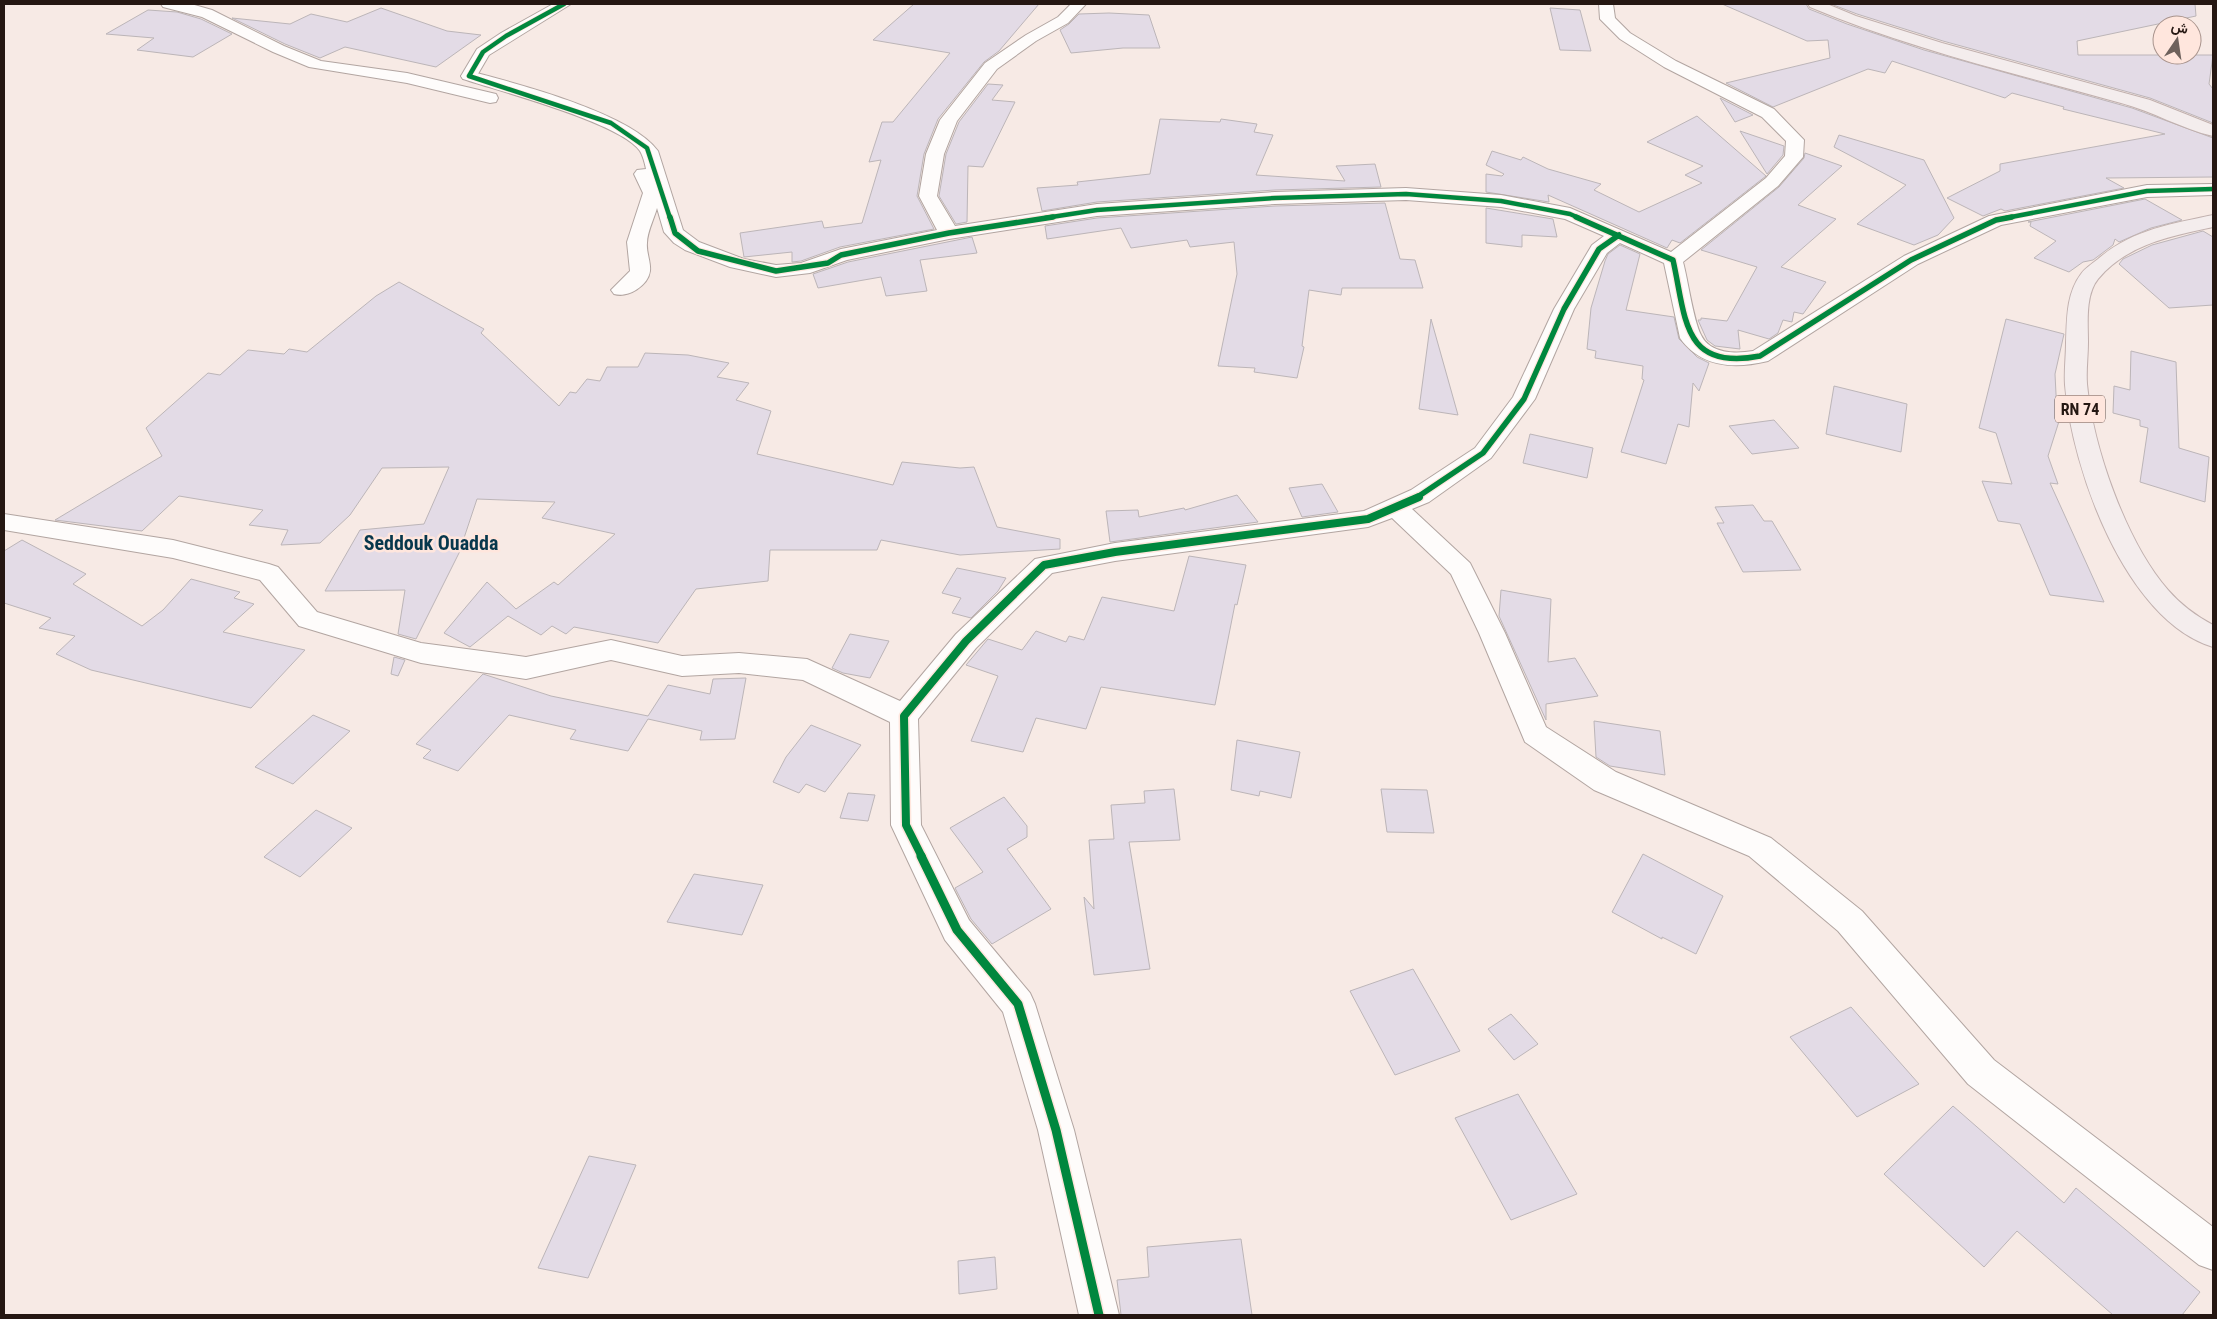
<svg xmlns="http://www.w3.org/2000/svg" width="2217" height="1319" font-family="'Roboto Condensed',Vazirmatn,sans-serif">
	<rect width="100%" height="100%" fill="#f7eae5"/>
	<path fill="#e3dbe6" stroke="#bcb5b8" d="M914,4H1039L999,51L984,62L938,119L924,154L917,196L934,229L840,247L801,261L792,262V252L744,257L740,233L822,221L824,228L862,223L881,160L869,162L882,122H893L950,53L873,40Z
		M1722,4H1806L1809,9L1847,24L1924,50L2132,108L2213,138V177L2106,178L2124,188L2005,211L2001,209L1983,216L1947,198L2000,171V164L2165,134L2063,109L2064,107L2012,93L2005,98L1892,61L1885,73L1868,69L1773,107L1726,83L1830,58L1828,40L1807,41Z
		M1831,4H2195L2196,16L2077,41L2078,55H2213L2209,84L2213,89V123L2150,98L1943,41L1857,14Z
		M381,8L447,31L481,35L436,67L345,47L320,58L285,44L232,18L290,24L311,14L347,22Z
		M1550,8L1580,10L1591,51L1560,50Z
		M148,10L177,12L201,19L232,34L193,57L137,50L154,38L106,34Z
		M1109,13L1149,15L1160,48H1123L1071,53L1060,30L1069,24L1079,14Z
		M988,84L1003,85L992,100L1015,102L983,167L968,166L967,222L956,224L939,196L946,154L959,122Z
		M1720,98L1753,115L1735,122Z
		M1697,116L1766,176L1680,243L1672,240L1667,248L1548,195L1549,202L1486,192V174L1502,176L1504,174L1486,165L1492,151L1521,160L1523,157L1548,169L1601,184L1594,190L1639,212L1702,183L1685,175L1703,166L1647,142Z
		M1160,119L1220,122L1221,119L1257,124L1254,132L1273,135L1256,175L1345,181L1336,166L1375,164L1381,187L1275,190L1097,202L1042,211L1037,188L1078,185L1077,182L1150,174Z
		M1740,131L1784,146L1783,155L1767,174Z
		M1839,135L1924,160L1954,218L1938,235L1914,245L1857,224L1906,185L1834,147Z
		M1805,153L1842,166L1798,205L1836,219L1781,267L1826,282L1803,314L1794,312L1792,322L1783,320L1778,333L1769,339L1738,330L1740,349L1715,346L1707,340L1698,320H1701V318L1727,321L1757,267L1701,250L1779,187L1804,158Z
		M2145,199L2182,220L2151,228L2119,242L2115,239L2113,245L2093,260L2083,262L2069,272L2034,258L2056,241L2030,226L2031,222H2028Z
		M1385,203L1400,259L1415,260L1423,288H1342L1341,295L1309,290L1302,346L1304,347L1297,378L1254,372L1255,368L1218,366L1237,274L1234,242L1190,247L1187,240L1131,248L1121,228L1047,239L1045,226L1097,218L1275,206Z
		M1486,208L1553,219L1557,237L1522,235V247L1486,243Z
		M2203,231L2213,237V305L2169,308L2119,264L2123,259L2152,245Z
		M972,237L977,253L920,260L927,291L886,296L881,277L818,288L813,274L848,262Z
		M1620,245L1640,254L1626,310L1674,317L1679,339L1697,357L1709,363L1699,391L1693,383L1689,427L1678,424L1666,464L1621,452L1644,380L1642,379L1643,366L1595,358L1596,351L1587,349L1591,308L1605,261L1608,254Z
		M399,282L484,329L481,333L559,406L570,392L576,393L587,379L600,381L607,367H638L645,353L688,355L729,363L717,377L749,383L736,400L771,411L757,454L893,485L902,462L960,468L974,467L997,527L1060,539V549L960,555L881,540L877,550H770L768,581L696,589L658,643L574,627L566,634L552,626L541,635L508,616L470,647L444,633L487,582L516,609L554,582L558,585L615,534L542,518L555,502L477,499L459,553L416,639L398,634L405,590L325,591L360,530L424,524L449,467L382,468L350,515L320,543L281,545L288,530L249,525L263,510L179,496L142,531L55,520L162,456L146,428L208,373L220,375L248,350L284,354L289,349L307,352L376,296Z
		M1431,319L1458,415L1419,409Z
		M2006,319L2064,334L2055,374L2057,414L2061,415L2048,456L2058,484L2050,483L2104,602L2050,595L2020,524L1998,521L1982,481L2012,484L1996,433L1979,428Z
		M2131,351L2176,362L2179,448L2209,457L2205,502L2140,482L2148,428L2140,426V420L2113,413L2114,386L2130,390Z
		M1834,386L1907,404L1901,452L1826,434Z
		M1774,420L1799,448L1752,454L1729,426Z
		M1530,434L1593,448L1587,478L1523,463Z
		M1322,484L1338,512L1302,517L1289,488Z
		M1237,495L1258,522L1110,542L1106,511L1138,510L1139,517L1184,508L1185,510Z
		M1753,505L1764,521H1772L1801,570L1743,572L1717,523H1724L1715,507Z
		M22,540L86,574L73,584L142,626L163,610L191,579L240,592L234,598L254,604L223,632L305,650L251,708L91,670L56,654L75,636L39,628L51,618L4,603V551Z
		M1189,556L1246,565L1237,605L1235,604L1215,705L1101,687L1086,729L1036,718L1023,752L971,741L998,676L966,665L988,639L1022,650L1036,631L1066,642L1069,636L1084,640L1102,597L1174,611Z
		M957,568L1006,578L998,591L971,618L952,613L961,598L942,593Z
		M1501,590L1551,599L1548,662L1575,658L1598,696L1546,704V720L1499,616Z
		M850,634L889,641L870,678L843,673L832,668Z
		M394,657L405,660L398,676L391,674Z
		M483,674L551,696L648,716L668,685L710,694L713,679L746,678L735,739L700,740L702,731L648,719L628,751L570,739L576,730L509,715L458,771L423,758L431,750L416,744Z
		M313,715L350,731L293,784L255,767Z
		M1594,721L1660,731L1665,775L1610,766L1596,757Z
		M811,725L861,745L825,792L806,784L799,793L773,782L786,757Z
		M1237,740L1300,752L1291,798L1260,791L1259,796L1231,790Z
		M1174,789L1180,840L1129,842L1150,969L1094,975L1084,897L1094,909L1089,840L1114,839L1111,805L1145,803L1144,791Z
		M1381,789L1427,790L1434,833L1387,832Z
		M848,793L875,795L868,821L840,818Z
		M1004,797L1027,826V837L1007,849L1051,909L992,944L971,919L955,888L983,872L950,828Z
		M316,810L352,828L300,877L264,857Z
		M1643,854L1723,896L1696,954L1662,937V939L1612,912Z
		M694,874L763,885L742,935L667,922Z
		M1413,969L1460,1051L1395,1075L1350,991Z
		M1851,1007L1919,1084L1857,1117L1790,1037Z
		M1511,1014L1538,1044L1514,1060L1488,1029Z
		M1518,1094L1577,1194L1511,1220L1455,1118Z
		M1953,1106L2064,1203L2076,1188L2200,1292L2182,1315H2113L2017,1231L1984,1267L1884,1174Z
		M589,1156L636,1165L588,1278L538,1268Z
		M1241,1239L1252,1315H1121L1117,1280L1149,1277L1147,1247Z
		M995,1257L997,1289L959,1294L958,1261Z"/>
	<g fill="none" stroke-linecap="round" stroke-linejoin="round">
		<defs>
			<path id="minor" d="M161,4H191L212,10L284,46L321,61L407,73L496,94L498,98L496,102L490,103L407,83L309,67L273,52L202,17L163,7Z
				M1071,4H1086L1068,23L1036,41L997,69L957,121L944,154L937,196L955,226L1097,204L1275,192L1406,188L1501,195L1570,208L1671,252L1766,178L1785,156L1786,141L1762,117L1664,67L1620,39L1600,19L1599,4H1613L1615,18L1630,33L1676,61L1774,109L1804,140L1803,157L1778,186L1683,262C1688,280 1693,319 1701,335C1710,354 1736,354 1753,351L1904,256L1989,216L2147,185L2213,184V195L2147,197L2001,225L1918,264L1768,361C1735,369 1701,368 1680,338L1664,263L1620,243L1607,253L1574,309L1535,399L1491,458L1429,502L1412,509L1470,563L1505,633L1546,727L1616,772L1771,838L1862,911L1994,1060L2213,1227V1270L2199,1265L1968,1084L1838,931L1749,856L1594,790L1525,742L1479,633L1451,574L1392,518L1368,527L1115,561L1052,573L976,648L918,719L921,825L969,920L1030,993L1035,1004L1074,1130L1119,1315H1079L1038,1130L1003,1012L945,940L891,825L890,722L803,680L739,673L682,676L611,660L526,679L421,663L299,626L260,580L173,558L4,530V514L173,540L269,564L278,567L317,612L421,643L526,657L611,640L682,656L739,653L807,659L900,701L956,634L1035,559L1115,543L1364,511L1411,490L1475,448L1513,397L1554,309L1592,245L1604,236L1565,219L1501,207L1406,200L1275,204L1097,216L949,239L847,260L810,273L776,277L730,267L685,250L674,243L664,232L657,208C654,219 647,232 647,243C646,252 651,262 650,271C648,286 628,298 614,294L611,290L630,271L627,242L643,193L634,174L637,170L646,169C645,164 643,156 640,151C621,123 499,91 463,79L461,76L469,71C515,83 631,113 658,151L683,230L699,242L744,259L776,265L801,263L841,249L937,230L919,196L926,154L940,120L985,63L1026,35L1058,17Z"/>
			<path id="tertiary" d="M553,4H571L489,55L475,79H463L461,76L477,49L501,33Z"/>
			<path id="primary" d="M1808,4H1827L1856,16L1942,43L2150,100L2213,125V136C2182,129 2152,111 2121,103C2017,74 1910,49 1810,7Z
				M2213,215V227C2172,236 2127,244 2098,279C2085,295 2088,323 2088,342C2088,356 2086,370 2087,384C2093,447 2126,542 2168,590C2181,605 2196,616 2213,625V647C2125,620 2072,469 2065,385C2064,371 2066,357 2066,343C2067,320 2066,294 2081,274C2085,268 2092,264 2098,259C2131,230 2171,224 2213,215Z"/>
		</defs>
		<use href="#minor" stroke="#b2a5a1" stroke-width="2"/>
		<use href="#tertiary" stroke="#b2a5a1" stroke-width="2"/>
		<use href="#primary" stroke="#c1b0ae" stroke-width="2"/>
		<use href="#minor" fill="#fefcfb" fill-rule="evenodd"/>
		<use href="#tertiary" fill="#fefcfb" fill-rule="evenodd"/>
		<use href="#primary" fill="#f4eded" fill-rule="evenodd"/>
		<defs>
			<path id="cycleway-far3" d="M564,4L506,36L483,52L469,76L611,123L647,148L670,218
				M1045,218L1097,210L1275,198L1406,194L1501,201L1570,214L1579,218
				M2006,218L2147,191L2213,189"/>
			<path id="cycleway-far2" d="M670,217L675,233L698,251L776,271L828,263L841,255L949,233L1053,217
				M1576,217L1673,260C1686,318 1682,371 1760,356L1911,260L1996,220L2012,217
				M1416,498L1483,453L1524,399L1564,309L1599,249L1619,235"/>
			<path id="cycleway-far1" d="M922,857L906,825L904,716L966,641L1044,565L1115,552L1368,519L1419,497"/>
			<path id="cycleway" d="M921,856L957,930L1018,1004L1056,1130L1099,1315"/>
		</defs>
		<use href="#cycleway-far3" stroke="#ffe6dd" stroke-width="6"/>
		<use href="#cycleway-far2" stroke="#ffe6dd" stroke-width="8"/>
		<use href="#cycleway-far1" stroke="#ffe6dd" stroke-width="11"/>
		<use href="#cycleway" stroke="#ffe6dd" stroke-width="12"/>
		<use href="#cycleway-far3" stroke="#00873e" stroke-width="4.5"/>
		<use href="#cycleway-far2" stroke="#00873e" stroke-width="5.5"/>
		<use href="#cycleway-far1" stroke="#00873e" stroke-width="8"/>
		<use href="#cycleway" stroke="#00873e" stroke-width="9"/>
	</g>
	<g text-anchor="middle" stroke-width="5" stroke-linejoin="round" paint-order="stroke">
		<rect fill="#ffe6dd" stroke="#66554f" stroke-width="1" x="2055" y="395.5" width="50" height="27" rx="4"/>
		<g font-size="16" font-weight="bold" fill="#251712">
			<text x="2080" y="415">RN 74</text>
		</g>
		<g font-size="20" font-weight="bold" fill="#07374c" stroke="#ffe6dd">
			<text x="431" y="550">Seddouk Ouadda</text>
		</g>
	</g>
	<rect width="2217" height="1319" fill="none" stroke="#251712" stroke-width="10"/>
	<g transform="translate(2177 40) rotate(13)"><circle r="24" fill="#ffe6dd" stroke="#a8938c"/>
	<path d="M0-4L9 19L0 12L-9 19Z" fill="#6e615c"/>
	<text y="-8" font-size="14" font-weight="bold" text-anchor="middle" fill="#251712">ش</text>
	</g>
</svg>
